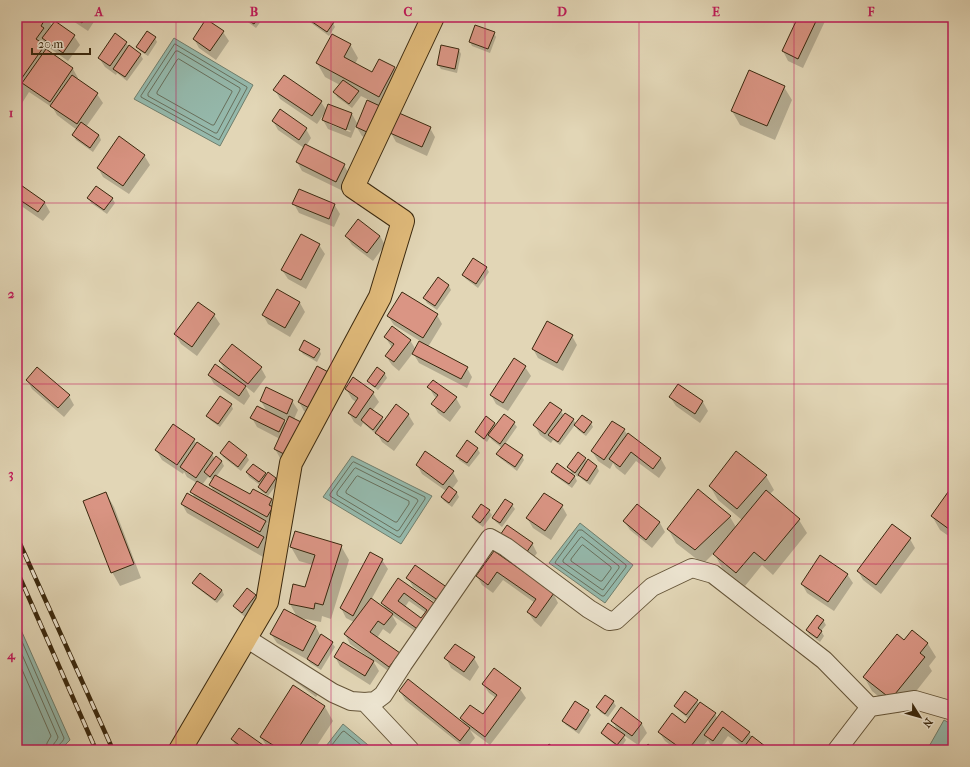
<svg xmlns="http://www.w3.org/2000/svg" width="970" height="767" font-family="'IM FELL French Canon',serif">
	<rect width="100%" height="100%" fill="#e2d6b6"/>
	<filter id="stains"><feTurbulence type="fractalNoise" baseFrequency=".005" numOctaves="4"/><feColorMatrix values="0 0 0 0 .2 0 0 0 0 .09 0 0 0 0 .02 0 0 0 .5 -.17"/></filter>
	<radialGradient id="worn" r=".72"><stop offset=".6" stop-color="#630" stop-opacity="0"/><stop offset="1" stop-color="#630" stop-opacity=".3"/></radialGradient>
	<path fill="#95b9ac" stroke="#717f6d" d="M174,38L253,85L220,146L134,99Z
		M352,456L432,496L401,544L323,497Z
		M580,523L633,565L605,603L549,563Z
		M17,621L70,740L60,750H17Z
		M944,720L953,725V750H927Z
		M343,724L374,750H323Z"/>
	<path fill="#0003" fill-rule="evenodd" d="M19,17H47L52,26L74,36L80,45L68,61L48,47L46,50L73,69L78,78L77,80L97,94L103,103L86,127L99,135L101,140L93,152L76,140L73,135L77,130L57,115L53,108L29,92L19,108L17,107V20Z
		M67,17H97L88,31Z
		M241,17H264L256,28Z
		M305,17H325L333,23L335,27L329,36L307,20Z
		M799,17H827L803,68L788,61L783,51Z
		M223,32L229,41L216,60L199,48L194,39Z
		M494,33L496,37L490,53L472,46L470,42Z
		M155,38L157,42L148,56L140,51L138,47Z
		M126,43L129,47L140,54L143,59L127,81L117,73L116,75L105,67L99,58Z
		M350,44L358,58L355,64L373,73L394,68L402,82L374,142L362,136L356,126L351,138L328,129L323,120L324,114L317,124L280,99L275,90L321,102L327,111L329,105L352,114L358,125L369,100L361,96L352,108L337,97L335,92L340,85L325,77L317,63ZM329,122L351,131L350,132L329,124Z
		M459,50L461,54L457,73L441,69L438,65Z
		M784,87L792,100L775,140L740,125L732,111Z
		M273,121L306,129L311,138L306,146L344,165L349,174L341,190L302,171L297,162L304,148L278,130Z
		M430,128L435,137L427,156L396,142L391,133Z
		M144,155L150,165L129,194L103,177L98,168Z
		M19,185L45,203L50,212L43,221L17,203V187Z
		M89,198H112L115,203L107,214L91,203Z
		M294,204H334L340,214L334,227L299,213Z
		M346,236H380L385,245L373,261L352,245Z
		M319,245L325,254L306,289L288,279L282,270Z
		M486,267L489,272L478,288L466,279L463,275Z
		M439,278L449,286L451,290L437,310L427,303L424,298Z
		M277,290L300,303L305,312L290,337L268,324L263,315Z
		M214,315L220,324L197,356L181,344L175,334Z
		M437,315L442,324L428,347L467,368L472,377L467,388L419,363L413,353L399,371L392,365L386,356L392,348L391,346L385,337L410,340L416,350L420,341L394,325L388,316Z
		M572,336L577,345L563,371L538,358L533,349Z
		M319,349L321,354L317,362L303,354L300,350Z
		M220,362L261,368L266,377L254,393L245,386L250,396L244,405L214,384L209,375L227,374Z
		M317,367L316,417L304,411L299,402Z
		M525,367L531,376L508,411L496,404L491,395Z
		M385,374L387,378L378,390L371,385L369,381Z
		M27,380L69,396L74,405L64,417L32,389Z
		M678,386L703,402L708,411L700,423L676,406L670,397Z
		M429,387L456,398L461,407L450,422L438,413L433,404L437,398L434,396Z
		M346,389L373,393L379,402L372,411L382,418L384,422L408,414L414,424L394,451L382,442L377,433L376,434L363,423L361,427L354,422L349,413L356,402L352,399Z
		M261,401H292L298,410L294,419L292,463L280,458L275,449L280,439L257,427L252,418L267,412ZM283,418L288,421L286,424Z
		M231,404L233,409L220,427L210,420L208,416Z
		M561,411L564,416L573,419L576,424L591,423L593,427L586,436L578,430L575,425L560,445L553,440L551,443L540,435L535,426Z
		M504,415L514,423L517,427L505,444L522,456L524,460L517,471L500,458L497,454L502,448L492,440L490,437L487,442L479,436L476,432L495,424L496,426Z
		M174,426L194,440L197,445L212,454L215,460L216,458L222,462L224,466L216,477L250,496L271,500L276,509L273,526L267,523L271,530L265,541L269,547L263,557L187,513L182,504L195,499L192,492L197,483L187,477L184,472L183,474L162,460L156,450ZM208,477L213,480L210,485L214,492L202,485Z
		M624,430L628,435L661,459L666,468L659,478L636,461L625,475L616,468L613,463L610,469L598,461L592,451Z
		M477,448L480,453L469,467L459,460L457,456Z
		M221,453L246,455L249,460L241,471L223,457Z
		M585,459L587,462L588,461L597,467L599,471L590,485L582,479L579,475L578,477L573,473L577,481L572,488L555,476L553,472L573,475L568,467Z
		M253,465L265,474L267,476L269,474L276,479L278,483L268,496L261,491L259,487L260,485L249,477L247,473Z
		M417,465L453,472L458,481L452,489L457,493L459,497L452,507L444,501L442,497L446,491L422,474Z
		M766,476L774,490L769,495L799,520L807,533L773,575L762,565L745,586L722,568L714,553L703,564L676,543L668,529L730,517L736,527L742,520L718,500L710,486Z
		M953,487V539L940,530L932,516Z
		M106,493L114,507L141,578L120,586L112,572Z
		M512,505L515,509L502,527L496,522L493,518Z
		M637,505L660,523L665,532L652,548L630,530L624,521Z
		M562,506L567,515L551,540L533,528L527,518Z
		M489,511L492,515L483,527L475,521L473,517Z
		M910,539L915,548L881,594L863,580L858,571Z
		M532,543L537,553L529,564L505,548Z
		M341,546L349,560L331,619L322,616L321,622L300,618L316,627L320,635L332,643L335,647L321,670L310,663L308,660L277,643L271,634L297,617L290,604L306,588L313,565L299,561L291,547Z
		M494,552L553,593L558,603L541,627L534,621L528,612L535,603L503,580L493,593L482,585L477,576Z
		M382,560L388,569L371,600L388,612L382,603L399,580L440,609L429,641L392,615L397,624L390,634L383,629L377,638L399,654L395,676L372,659L379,671L370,685L340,666L335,657L369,659L370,658L350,644L345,634L354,622L346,618L341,608ZM409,601L426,613L422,619L405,607Z
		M415,567L445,609L413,587L408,578Z
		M847,574L853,583L834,611L807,593L802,584Z
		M193,583L222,590L224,595L217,603L196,587Z
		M255,596L258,600L245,617L237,610L234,606Z
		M823,620L826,625L821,631L824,636L820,642L809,634L807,630Z
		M904,642L928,644L936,657L929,666L932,671L899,713L872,691L864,677Z
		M446,658H474L479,667L470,681L451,668Z
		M266,660L322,688L316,697Z
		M494,670L520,689L526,698L490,745L470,730L475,738L466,749L405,700L400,691L465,725L461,718L483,716L496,698L489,693L483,684Z
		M293,687L325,707L333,721L314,750H269L261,737Z
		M613,701L616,706L608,717L600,712L598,707Z
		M697,701L699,705L715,714L717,718L749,732L752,738L768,750H743L744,748L728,736L718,750L710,744L708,740L700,750H677L665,741L659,732L685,724L689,719L678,710L675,706Z
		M588,711L591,715L579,734L566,725L563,721Z
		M612,721L642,724L647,733L638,745L622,734L626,740L620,749L605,737L602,733L619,732Z
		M232,739L268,750H240L237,748Z"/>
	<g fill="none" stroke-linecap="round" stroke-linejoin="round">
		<path stroke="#68705d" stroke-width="1" d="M175,44L247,87V88L219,140L217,139L141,97V96Z
			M176,51H178L240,88V90L217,133H215L148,96V94Z
			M179,59L232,91V92L214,125H212L157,94V92L177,60Z
			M354,462L425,497V499L400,537H398L330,496V494L352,463Z
			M356,468L417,499L418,501L399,530L397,531L337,495V492L354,469Z
			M358,476L409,501V504L397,522H395L346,493V491L356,477Z
			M579,530H582L626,565V567L604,596H602L555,563L556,561Z
			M582,537L619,566V568L603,590L601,589L563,562V560L580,538Z
			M583,545L611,567V569L602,581H600L571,561V559L581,546Z
			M17,630L64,738C63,743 57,744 57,750
			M17,643L58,737C57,742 52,743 52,750
			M17,658L51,736L47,743L46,750
			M328,750L342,732L344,731L367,750"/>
	</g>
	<path fill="#da9584" stroke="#3a280e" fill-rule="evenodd" d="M18,17H40L39,18L44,21L41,26L44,28L36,39L45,45L17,85V18Z
		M74,17H86L82,23Z
		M243,17H259L254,24Z
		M305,17H327L334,22L327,32Z
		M798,17H818L798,59L782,51Z
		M206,19L224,31L210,51L193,39Z
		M55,21L75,35L63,53L42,38Z
		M475,25L495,32L488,49L469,42Z
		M147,31L156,37L145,53L136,47Z
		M115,33L127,42L110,66L98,58Z
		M332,34L351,44L344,57L372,72L379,59L395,67L379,97L316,63Z
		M129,45L141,54L125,77L113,69Z
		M441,45L459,49L455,69L437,65Z
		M46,49L73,68L50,102L22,83Z
		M749,70L785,86L767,126L731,111Z
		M72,75L98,93L77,124L50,106Z
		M284,75L322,101L312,116L273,90Z
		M343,80L359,91L349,104L333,92Z
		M367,100L380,106L369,133L356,127Z
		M328,104L352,113L346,130L322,120Z
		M280,109L307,128L299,140L272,121Z
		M399,113L431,127L422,147L390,133Z
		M81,122L99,135L90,148L72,135Z
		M119,136L145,155L123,186L97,168Z
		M305,144L345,164L336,182L296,162Z
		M18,183L45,202L38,212L17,198V185Z
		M96,186L113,198L104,210L87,198Z
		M299,189L335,204L329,219L292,204Z
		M358,219L380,236L367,253L345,236Z
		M301,234L320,244L301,280L281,270Z
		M473,258L487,267L476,284L462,275Z
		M438,277L449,285L435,306L423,298Z
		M277,289L300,302L285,328L262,315Z
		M402,292L438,314L423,338L387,316Z
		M198,302L215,314L192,347L174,334Z
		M547,321L573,335L557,363L532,349Z
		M392,326L411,340L394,362L385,356L394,344L384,337Z
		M304,340L320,349L314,358L299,350Z
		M419,341L468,367L461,379L412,354Z
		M232,344L262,367L248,384L219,361Z
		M514,358L526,366L503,403L490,395Z
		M215,364L246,386L239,396L208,375Z
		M317,366L330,373L311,409L298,402Z
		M37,367L70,395L58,408L26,380Z
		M377,367L385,373L375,387L367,381Z
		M353,377L374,392L356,418L348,413L358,398L345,389Z
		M433,380L457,397L444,413L431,404L438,395L427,387Z
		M678,384L703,401L695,414L669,397Z
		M266,387L293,400L287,414L260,401Z
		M220,396L232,404L218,424L206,416Z
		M550,402L562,410L545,434L533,425Z
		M396,404L409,414L388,442L375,433Z
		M257,406L285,420L279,432L250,418Z
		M370,408L383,417L373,430L361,420Z
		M565,413L574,419L558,442L548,435Z
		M504,414L515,422L500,444L488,435Z
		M582,415L592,422L584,433L574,425Z
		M289,416L301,422L286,455L274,449Z
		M486,416L495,423L484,439L475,432Z
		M612,421L625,429L604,460L591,451Z
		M173,424L195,439L177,465L155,450Z
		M628,433L661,458L653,469L631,452L620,467L609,459Z
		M467,440L478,448L467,463L456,456Z
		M229,441L247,455L238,467L220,453Z
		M197,442L213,453L196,478L180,467Z
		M505,443L523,455L515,467L496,454Z
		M425,451L454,471L443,485L416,465Z
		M736,451L767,475L737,509L709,486Z
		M578,452L586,458L575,473L567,467Z
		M216,456L222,461L210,477L204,472Z
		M588,459L597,466L587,481L578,475Z
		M557,463L575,476L569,484L551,472Z
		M253,464L266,473L259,482L246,472Z
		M268,472L276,478L266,493L258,487Z
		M215,475L250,494L253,489L272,499L269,505L273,507L267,517L209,485Z
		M197,481L266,521L260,532L190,492Z
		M953,485V532L931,516Z
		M449,486L457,492L449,503L441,497Z
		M698,489L731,516L695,550L667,529Z
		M766,490L800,519L765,561L754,552L736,573L713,554Z
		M106,492L134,564L111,573L83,501Z
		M187,493L264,537L258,548L181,504Z
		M544,493L563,505L545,531L526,518Z
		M505,499L513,504L500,523L492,518Z
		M481,504L490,510L480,523L472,517Z
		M637,504L660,522L646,540L623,521Z
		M892,524L911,538L876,585L857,571Z
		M507,525L533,543L524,556L498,538Z
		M295,531L342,545L323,605L315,603L314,609L289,604L293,584L305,587L315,555L290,547Z
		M494,551L554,593L536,618L527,612L536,599L497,572L488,585L476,576Z
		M370,552L383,559L353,616L340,608Z
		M820,555L848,574L828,602L801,584Z
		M415,565L448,588L439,601L406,578Z
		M200,573L222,590L215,600L192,583Z
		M398,578L441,608L423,633L381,603ZM404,593L427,610L421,618L398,601Z
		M247,588L256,595L242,613L233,606Z
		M371,598L393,614L384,625L378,621L370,632L400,653L389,667L344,634Z
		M284,609L316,626L303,651L270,634Z
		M817,615L824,620L818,628L822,631L817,638L806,630Z
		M912,630L928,643L920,653L925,657L891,699L863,677L897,634L904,640Z
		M321,634L333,642L318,666L307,659Z
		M343,642L374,661L365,676L334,657Z
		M455,644L475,657L464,672L444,658Z
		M494,668L521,688L485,737L460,718L470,705L483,714L497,695L482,684Z
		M408,679L470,728L460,741L399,691Z
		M293,685L325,706L297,750H281L260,737Z
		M685,691L698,700L686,715L674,706Z
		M605,695L614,701L605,714L596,707Z
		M575,701L589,710L576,730L562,721Z
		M700,702L716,713L688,750H683L658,732L672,713L685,723Z
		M621,707L642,723L632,736L611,721Z
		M722,711L750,732L742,742L723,727L713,741L704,735Z
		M608,723L625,735L617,745L601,733Z
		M239,728L270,750H246L231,739Z
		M752,736L770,750H742Z
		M549,744L557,750H544Z
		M648,744L655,750H643Z"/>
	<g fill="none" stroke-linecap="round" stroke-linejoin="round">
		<defs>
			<path id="minor" d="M246,638L333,693L351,701L365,702L375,701L383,695L403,664L490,538L506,547L589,609L609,621L616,620L652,587L692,568L713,574L824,660L870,707
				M365,702L410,750
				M837,750L870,707L915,700L953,711"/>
			<path id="major" d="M180,750L267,602L291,463L380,297L403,221L353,187L433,17"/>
		</defs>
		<use href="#minor" stroke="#645438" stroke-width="20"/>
		<use href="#major" stroke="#3a280e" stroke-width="24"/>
		<use href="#minor" stroke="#ece4d0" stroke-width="18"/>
		<use href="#major" stroke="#e1bb7b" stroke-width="22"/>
		<defs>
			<path id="rail" d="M17,537L113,750
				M17,571L96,750"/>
		</defs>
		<use href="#rail" stroke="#3a280e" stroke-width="4.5"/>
		<use href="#rail" stroke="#ece4d0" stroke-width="3" stroke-dasharray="9" stroke-linecap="butt"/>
	</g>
	<path fill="none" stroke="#c2185b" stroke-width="1" stroke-opacity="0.55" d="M176,17V750M331,17V750M485,17V750M639,17V750M794,17V750M17,203H953M17,384H953M17,564H953"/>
	<rect width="970" height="767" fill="none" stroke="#e2d6b6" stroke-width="44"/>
	<g transform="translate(920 717) rotate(127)" stroke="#ece4d0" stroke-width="3" paint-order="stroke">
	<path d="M0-3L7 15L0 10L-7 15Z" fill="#3a280e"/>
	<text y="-6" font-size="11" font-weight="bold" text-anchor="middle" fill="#3a280e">N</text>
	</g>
	<path d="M32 48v6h58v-6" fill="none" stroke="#3a280e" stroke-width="2"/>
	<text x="38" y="48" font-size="12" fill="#3a280e" stroke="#ece4d0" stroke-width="3" paint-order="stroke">20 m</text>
	<rect x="22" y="22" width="926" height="723" fill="none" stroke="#c2185b" stroke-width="1.5"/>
	<g font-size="13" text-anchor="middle" font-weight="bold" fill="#c2185b">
		<text x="99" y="16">A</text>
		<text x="254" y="16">B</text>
		<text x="408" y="16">C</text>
		<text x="562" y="16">D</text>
		<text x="716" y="16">E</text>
		<text x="871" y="16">F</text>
		<text x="11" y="117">1</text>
		<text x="11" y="298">2</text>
		<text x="11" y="478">3</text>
		<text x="11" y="659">4</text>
	</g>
	<rect width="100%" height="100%" filter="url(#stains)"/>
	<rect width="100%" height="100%" fill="url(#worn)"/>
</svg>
